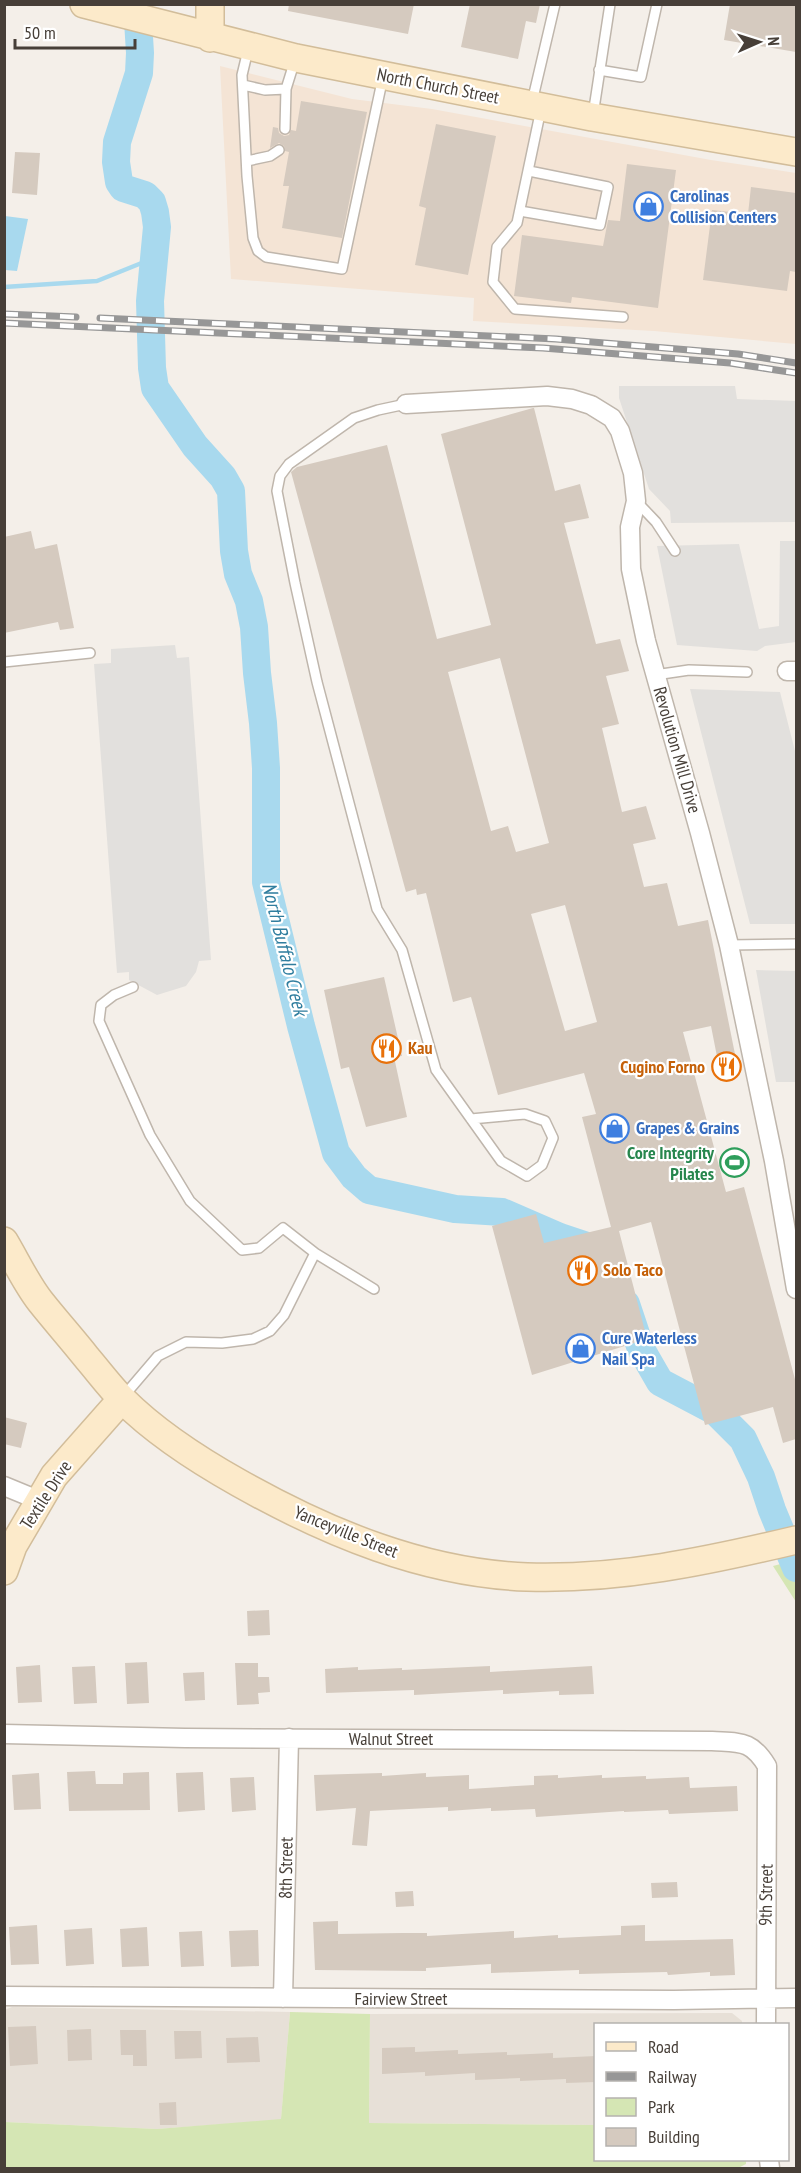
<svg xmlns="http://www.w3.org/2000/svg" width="801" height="2173" font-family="'PT Sans Narrow',sans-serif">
	<rect width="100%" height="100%" fill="#f4efe9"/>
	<path fill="#e7e0d7" d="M12,2007L290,2012L281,2120L157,2129L5,2122L4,2010Z
		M732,2013L742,2021V2024H596L595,2125L369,2123L370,2014Z"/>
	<path fill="#f4e4d5" d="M220,66L352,99L432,109L711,160L796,173V344L654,331L473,321L474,298L231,279Z"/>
	<path fill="#d5e6b4" d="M796,1560V1602L773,1566Z
		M290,2012L370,2014L369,2123L595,2125L596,2160H746V2164L738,2168H5V2122L157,2129L281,2119Z"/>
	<path fill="#e2e0dd" d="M619,386H735L737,399L796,401V522L671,523L670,511L649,489L619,398Z
		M780,541H796V642L765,646L757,651L677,645L657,546L739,544L759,629L779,626Z
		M175,645L177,658L189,657L211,960L199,961L196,972L186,986L157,995L129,980V972L117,973L94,664L111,663V649Z
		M690,689L780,692L796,755V924H750Z
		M756,970L796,971V1082H776Z"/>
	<path fill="#a8d9ee" d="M5,216L28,219L17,271L5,270Z"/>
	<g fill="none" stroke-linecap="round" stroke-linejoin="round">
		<path stroke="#a8d9ee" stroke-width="4.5" d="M4,287L97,281L154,258"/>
		<path stroke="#a8d9ee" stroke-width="28" d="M137,4L140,53L139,73L117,142L116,162L119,182L123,188L145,195L152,202L155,212L157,227L150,301L152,368L155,388L195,446L223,477L231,491L234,551L238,574L249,601L254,627L257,673L263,723L266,768V882L301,1026L336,1153L354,1177L369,1190L455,1209L502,1212L560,1237L599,1250
			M626,1304L641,1349L660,1382L715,1411L743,1439L761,1477L772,1510L796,1568"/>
	</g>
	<path fill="#d5cabf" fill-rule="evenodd" d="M289,4H414L408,34L288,11Z
		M470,4H540L536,23L526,21L518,59L461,47Z
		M730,4H796V52L724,40Z
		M301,101L367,112L342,238L282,228L289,186H283L289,152L285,151L284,146L279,143L270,148L273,127L278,128L279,133L284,136L289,135L291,130L296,131Z
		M436,124L496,136L468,275L415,265L426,208L419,206Z
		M15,152L40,153L37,195L12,193Z
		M627,164L676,170L658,308L572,297L571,303L514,296L522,235L603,246L608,220L620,221Z
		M751,187L796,193V272L790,271L787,291L703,280L712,210L748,214Z
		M533,408H534L555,491L580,484L589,518L564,523L596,644L620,639L629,671L606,676L619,724L602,728L622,812L646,806L656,839L633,844L644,887L667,883L678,926L708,920L739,1074L721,1077L711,1026L683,1032L726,1192L744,1187L796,1383V1439L783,1443L773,1407L705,1425L651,1222L619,1231L647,1339L532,1375L492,1226L536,1214L544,1243L611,1227L582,1117L596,1114L584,1073L498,1095L471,997L453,1002L426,893L417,895L416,889L406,892L291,472L297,467L387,445L437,639L491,625L441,434ZM500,658L549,843L516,852L508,826L491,831L448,672ZM565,905L597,1022L565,1031L531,914Z
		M31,531L35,549L57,544L74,628L60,630L58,622L4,633V537Z
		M384,977L402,1056L394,1057L407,1117L366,1127L349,1067L341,1069L324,990Z
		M4,1417L27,1423L21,1448L4,1444Z
		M269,1610L270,1635L248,1636L247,1611Z
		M147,1662L149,1703L127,1704L125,1663Z
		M235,1663H258V1677H269L270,1692L258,1693L259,1704L237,1705Z
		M40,1665L42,1702L18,1703L16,1667Z
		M95,1666L97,1703L74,1704L72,1667Z
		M490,1666V1672L592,1666L594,1694L559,1695V1691L503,1694V1690L414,1695V1690L326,1693L325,1669L358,1667V1670L402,1668V1670Z
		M204,1672L205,1700L185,1701L183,1673Z
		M95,1771L96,1784H123V1773L149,1772L150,1810L69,1811L67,1772Z
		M203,1772L205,1810L178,1812L176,1773Z
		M39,1773L41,1809L14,1810L12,1775Z
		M382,1773V1776L426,1773V1777L469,1775V1789L534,1785V1776L558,1775V1778L602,1775V1778L646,1776V1779L689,1777L690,1788L737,1786L738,1811L669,1814L668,1810L624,1812V1811L536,1817L535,1809L491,1811V1808L448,1811V1807L370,1811L367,1846L352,1845L356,1808L316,1811L314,1775Z
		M254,1777L256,1810L232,1812L230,1778Z
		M677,1882L678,1897L652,1898L651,1883Z
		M413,1891L414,1906L396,1907L395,1892Z
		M338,1921V1934L402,1933H427V1936L514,1931V1938L558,1935V1938L621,1935V1926L645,1925V1941L733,1939L735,1975L710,1976V1972L668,1975L667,1972L579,1974V1970L491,1973V1964L426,1968V1971L315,1970L313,1922Z
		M37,1925L39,1964L11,1965L9,1927Z
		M147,1927L149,1966L122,1967L120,1929Z
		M92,1928L94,1964L66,1966L64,1930Z
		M258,1930L259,1966L231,1967L229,1931Z
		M202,1931L204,1966L181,1967L179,1932Z
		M36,2026L38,2064L10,2066L8,2027Z
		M91,2029L92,2060L68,2061L67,2030Z
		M120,2030H146L147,2066H133V2055H121Z
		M174,2031H201L202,2058L175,2059Z
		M258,2037L260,2062L227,2063L226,2038Z
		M415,2047V2052L458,2050V2054L507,2052V2055L553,2053V2058L596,2056V2082L566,2083V2079L520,2081V2078L475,2080V2073L425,2076V2072L382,2074V2048Z
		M176,2102L177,2125H160L159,2103Z"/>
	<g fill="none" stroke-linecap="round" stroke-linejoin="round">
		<defs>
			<path id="lane" d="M248,50L242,75L247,176L253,238L258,251L266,257L342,269L383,77
				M599,70L641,77L657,4
				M243,85L265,90L286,89
				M532,102L555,4
				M541,109L517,223L497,247L493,282L515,309L623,317
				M593,115L610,4
				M285,129L286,89L295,60
				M247,161L270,156L279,150
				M520,211L600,225L608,187L529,171
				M406,404L378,410L354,418L289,464L280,476L277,491L295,583L317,682L377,909L402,950L436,1070L501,1161L527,1176L542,1165L553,1138L545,1121L525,1114L471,1119
				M636,501L656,522L675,551
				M4,662L90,653
				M655,675L689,670L747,672
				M729,945L796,944
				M315,1253L374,1289
				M123,1397L158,1356L186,1342L222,1343L253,1339L270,1331L284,1315L315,1253L283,1228L259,1248L242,1250L190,1201L150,1135L99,1021L101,1005L114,995L133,987"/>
			<path id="street" d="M406,404L547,396L572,399L591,405L612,418L620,431L633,473L636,501L630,527L631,569L646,641L700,833L729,945L774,1161L796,1289
				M787,671H796
				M4,1486L38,1500
				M4,1734L185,1738L712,1741C741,1743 751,1740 767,1766L766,2024
				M4,1996L674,2000L796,1998
				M283,1998L289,1738
				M769,2160L770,2168"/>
			<path id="secondary" d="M84,4L296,58L592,117L796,152
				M210,4V38
				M4,1241C16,1261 26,1283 40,1301C55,1320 72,1339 87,1358C99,1372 110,1387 123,1400C157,1434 198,1460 239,1483C328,1533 424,1573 527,1577C618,1580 708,1561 796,1540
				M4,1571L13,1546L54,1476L122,1399"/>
		</defs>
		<use href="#lane" stroke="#bfb6ac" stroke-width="12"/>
		<use href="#street" stroke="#bfb6ac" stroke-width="21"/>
		<use href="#secondary" stroke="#d2bd9a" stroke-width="30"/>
		<use href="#lane" stroke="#fff" stroke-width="9"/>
		<use href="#street" stroke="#fff" stroke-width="18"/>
		<use href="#secondary" stroke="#fceaca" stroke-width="27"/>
		<defs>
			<path id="rail" d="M4,314L76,317
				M100,318L556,339L738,354L796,363
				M4,323L543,348L730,363L796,373"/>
		</defs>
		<use href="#rail" stroke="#979797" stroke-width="7"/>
		<use href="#rail" stroke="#fff" stroke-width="4.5" stroke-dasharray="14" stroke-linecap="butt"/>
	</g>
	<defs>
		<symbol id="shop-ring" viewBox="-11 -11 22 22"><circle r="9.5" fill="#fff" stroke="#3f7fe0" stroke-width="1.5"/><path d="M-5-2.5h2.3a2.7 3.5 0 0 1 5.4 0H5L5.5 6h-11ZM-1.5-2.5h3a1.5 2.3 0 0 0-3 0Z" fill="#3f7fe0"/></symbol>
		<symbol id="restaurant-ring" viewBox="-11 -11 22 22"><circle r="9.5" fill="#fff" stroke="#e8710a" stroke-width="1.5"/><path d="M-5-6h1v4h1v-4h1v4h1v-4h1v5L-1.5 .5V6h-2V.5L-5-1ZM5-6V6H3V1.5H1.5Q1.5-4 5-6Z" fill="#e8710a"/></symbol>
		<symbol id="stadium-ring" viewBox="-11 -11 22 22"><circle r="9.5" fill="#fff" stroke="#2e9e5b" stroke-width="1.5"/><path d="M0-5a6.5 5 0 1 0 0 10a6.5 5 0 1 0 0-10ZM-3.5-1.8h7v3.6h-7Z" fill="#2e9e5b"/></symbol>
	</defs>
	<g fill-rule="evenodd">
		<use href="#shop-ring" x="632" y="190" width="33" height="33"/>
		<use href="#restaurant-ring" x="370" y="1032" width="33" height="33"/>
		<use href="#restaurant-ring" x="710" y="1050" width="33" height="33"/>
		<use href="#shop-ring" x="598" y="1112" width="33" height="33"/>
		<use href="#stadium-ring" x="718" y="1146" width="33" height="33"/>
		<use href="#restaurant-ring" x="566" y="1254" width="33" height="33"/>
		<use href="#shop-ring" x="564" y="1332" width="33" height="33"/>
	</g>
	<g text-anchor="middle" stroke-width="4.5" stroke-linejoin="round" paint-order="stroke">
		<g font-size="18" fill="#473f38" stroke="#fff">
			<text transform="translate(438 86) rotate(11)" y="6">North Church Street</text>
			<text transform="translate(677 750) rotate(74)" y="6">Revolution Mill Drive</text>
			<text transform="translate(46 1495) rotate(-57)" y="6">Textile Drive</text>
			<text transform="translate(346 1532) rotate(22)" y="6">Yanceyville Street</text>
			<text x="391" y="1745">Walnut Street</text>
			<text transform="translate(286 1868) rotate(-89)" y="6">8th Street</text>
			<text transform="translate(766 1895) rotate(-89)" y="6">9th Street</text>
			<text x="401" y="2005">Fairview Street</text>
		</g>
		<g font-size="18" font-weight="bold" fill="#366cbe" stroke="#fff" text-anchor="start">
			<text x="670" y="202">Carolinas<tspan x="670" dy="21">Collision Centers</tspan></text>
			<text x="636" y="1134">Grapes &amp; Grains</text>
			<text x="602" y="1344">Cure Waterless<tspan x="602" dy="21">Nail Spa</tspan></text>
		</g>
		<g font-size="18" font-weight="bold" fill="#c56008" stroke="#fff" text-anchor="start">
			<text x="408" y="1054">Kau</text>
			<text x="705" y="1073" text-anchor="end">Cugino Forno</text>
			<text x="603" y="1276">Solo Taco</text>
		</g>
		<g font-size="18" font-weight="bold" fill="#27864d" stroke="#fff" text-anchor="end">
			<text x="714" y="1159">Core Integrity<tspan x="714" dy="21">Pilates</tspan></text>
		</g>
		<g font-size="20" font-style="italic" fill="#307e9f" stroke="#fff">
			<text transform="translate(285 949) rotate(76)" y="7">North Buffalo Creek</text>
		</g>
	</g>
	<rect width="801" height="2173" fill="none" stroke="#473f38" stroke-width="12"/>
	<rect x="594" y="2023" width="195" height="138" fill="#ffffff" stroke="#b5b2af" stroke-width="1.5"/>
	<rect x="606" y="2042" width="30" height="9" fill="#fceaca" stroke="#b5b2af" stroke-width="1.5"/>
	<text x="648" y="2053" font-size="18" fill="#473f38">Road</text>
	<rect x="606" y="2072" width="30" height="9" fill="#979797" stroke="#b5b2af" stroke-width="1.5"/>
	<text x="648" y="2083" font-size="18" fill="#473f38">Railway</text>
	<rect x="606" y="2098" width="30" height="18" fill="#d5e6b4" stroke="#b5b2af" stroke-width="1.5"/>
	<text x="648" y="2113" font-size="18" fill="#473f38">Park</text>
	<rect x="606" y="2128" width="30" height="18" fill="#d5cabf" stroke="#b5b2af" stroke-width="1.5"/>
	<text x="648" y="2143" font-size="18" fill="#473f38">Building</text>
	<g transform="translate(759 42) rotate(87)" stroke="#ffffff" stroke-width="4.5" paint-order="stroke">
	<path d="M0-4.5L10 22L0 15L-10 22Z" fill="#473f38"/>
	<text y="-9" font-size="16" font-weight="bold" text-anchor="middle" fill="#473f38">N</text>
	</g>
	<path d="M15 39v9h120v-9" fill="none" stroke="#473f38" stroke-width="3"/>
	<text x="24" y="39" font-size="18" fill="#473f38" stroke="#ffffff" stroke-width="4.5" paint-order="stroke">50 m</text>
</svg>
